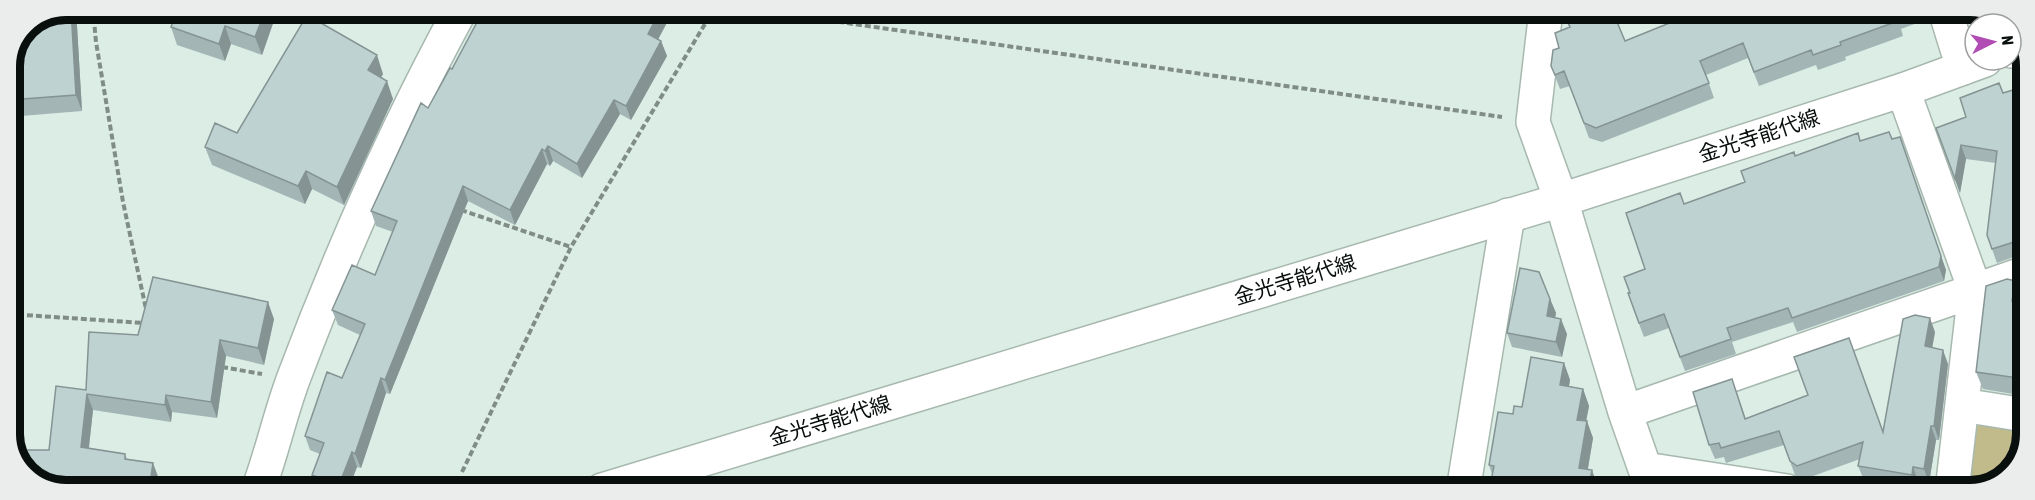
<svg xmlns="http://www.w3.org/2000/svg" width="2035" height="500" font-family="'Asap Condensed','Noto Sans JP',sans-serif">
	<rect width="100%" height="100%" fill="#dbede4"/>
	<path fill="#c1ba8b" d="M1988,420L2025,426V446L2006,477L1970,491H1960L1970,431Z"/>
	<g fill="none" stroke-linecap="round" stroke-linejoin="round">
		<defs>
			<path id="minor" d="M1546,10L1533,122L1561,200L1625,412L1645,469L1787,491
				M1945,10L1963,68
				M1903,90L1975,290L1952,491
				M1962,405L2025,415
				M1625,412L2025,273
				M258,490C272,453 280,414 294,377C341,252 397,126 461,9
				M1463,491L1508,215"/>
			<path id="major" d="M2011,51L2021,47
				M602,490L1561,200L1903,90L1985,60"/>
		</defs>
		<use href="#minor" stroke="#a7b8af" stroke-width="36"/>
		<use href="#major" stroke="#a7b8af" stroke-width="36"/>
		<path stroke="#808d87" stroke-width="4" stroke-dasharray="6 3" stroke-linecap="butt" d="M93,9L96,42L123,202L146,309
			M749,9L1502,117
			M461,210L571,247
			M9,314L144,323
			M222,367L262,374
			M462,472L571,247L714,9"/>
		<use href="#minor" stroke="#fff" stroke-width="33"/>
		<use href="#major" stroke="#fff" stroke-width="33"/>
	</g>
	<path fill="#a3b5b5" d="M66,9H76L82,111L9,117V65Z
		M177,9H278L262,55L231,44L225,61L177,45L171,27Z
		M380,9H404L400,19Z
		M484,9H669L671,15L658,39L661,41L667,56L631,120L620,114L582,178L553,161L550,166L547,164L515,225L468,201L390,394L386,393L361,468L357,467L348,490H320L318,489L312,475L320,454L310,450L305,436L342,378L360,335L338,325L332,310L375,275L393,232L376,226L371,211L428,108L452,69Z
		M1562,10H1616L1613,11L1625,41L1671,22L1667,10H1928V19L1901,29L1903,36L1845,57L1846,60L1818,70L1816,65L1759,86L1748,58L1706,75L1714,98L1602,142L1589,138L1570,86L1560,89L1551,66L1559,48L1569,27Z
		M383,74L381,77L393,99L344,205L312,189L305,204L212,165L205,147Z
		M2026,86L2025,255H2019L1997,263L1987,235L1996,163L1966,159L1960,193L1936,128L1966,117L2003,93Z
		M1892,139L1946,270L1944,281L1797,332L1793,322L1732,342L1736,354L1685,371L1669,328L1644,337L1633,308L1630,293L1684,204L1745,182L1795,156L1860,141Z
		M2023,298L2022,302L2025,303V396L1983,389L1976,372Z
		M1550,299L1556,313L1555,318L1567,334L1562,357L1512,347L1507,333Z
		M274,319L264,365L226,356L217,418L172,412L171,422L93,410L89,448L125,454L127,459L159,479L158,490H54L49,450L86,390Z
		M1935,332L1932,348L1948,364L1939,440H1936L1929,483L1918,481L1917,489L1864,480L1858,466L1860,459L1802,480L1795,475L1784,445L1726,463L1724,457L1715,459L1709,445L1737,393L1746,419L1883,432Z
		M1564,363L1570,380L1569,386L1583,389L1589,406L1586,421L1593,438L1588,469L1598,487L1492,474L1489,465L1513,414L1522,407Z"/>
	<path fill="#859393" d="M71,9H76L82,111L76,95Z
		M266,9H278L262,55L255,37Z
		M396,9H404L400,19Z
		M661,9H669L671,15L653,49L648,34Z
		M1925,10H1928V19Z
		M225,26L231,44L225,61L219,44Z
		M661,41L667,56L631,120L626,106Z
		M377,55L383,74L375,88L368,70Z
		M387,81L393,99L344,205L337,187Z
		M614,100L620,114L582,178L577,164Z
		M1900,137L1946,270L1944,281L1939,267Z
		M1961,145L1966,159L1960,193L1955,179Z
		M548,146L553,161L550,166L545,151Z
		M542,149L547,164L515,225L510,210Z
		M306,171L312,189L305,204L298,186Z
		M463,186L468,201L390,394L385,380Z
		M2016,281L2023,298L2019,318L2012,301Z
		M1550,299L1556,313L1552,331L1547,316Z
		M268,302L274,319L264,365L258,348Z
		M1930,318L1935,332L1930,360L1925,346Z
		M1561,319L1567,334L1562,357L1556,342Z
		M220,340L226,356L217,418L211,402Z
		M1943,350L1948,364L1939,440L1934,426Z
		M1564,363L1570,380L1566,402L1560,385Z
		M381,378L386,393L361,468L355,454Z
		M1583,389L1589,406L1583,437L1577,420Z
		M87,394L93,410L87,463L81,447Z
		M166,395L172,412L171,422L165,405Z
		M1587,421L1593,438L1585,485L1579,468Z
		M1931,426L1936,440L1929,483L1924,469Z
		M352,452L357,467L348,490H340L339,485Z
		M153,463L159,479L158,490H149Z
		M1913,467L1918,481L1917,489L1912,475Z
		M1592,470L1598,487V491H1588Z"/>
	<path fill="#bed2d2" stroke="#859393" stroke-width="1.5" d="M66,9H71L76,95L9,100V65L26,25Z
		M177,9H266L255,37L225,26L219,44L171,27Z
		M484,9H661L648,34L661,41L626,106L614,100L577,164L548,146L545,151L542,149L510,210L463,186L385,380L381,378L355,454L352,452L339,485L312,475L324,443L305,436L327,372L342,378L365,324L332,310L352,265L375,275L397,221L371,211L421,103L428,108L450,68L452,69Z
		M1563,10H1612L1625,41L1672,22L1667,10H1906L1895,14L1898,21L1840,42L1841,45L1813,55L1811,50L1754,72L1743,43L1700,61L1709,83L1596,128L1584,123L1564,71L1555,75L1551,66L1553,50L1559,48L1555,33L1570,27Z
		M307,15L377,55L368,70L387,81L337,187L306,171L298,186L205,147L215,123L237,133Z
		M1999,83L2003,93L2026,86L2025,242L2023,241L2014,242L1992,249L1987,235L1997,151L1961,145L1955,179L1936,128L1966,117L1960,98Z
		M1889,132L1892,139L1900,137L1941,256L1939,267L1792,318L1788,308L1727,328L1731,339L1680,357L1664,314L1639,323L1628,293H1630L1624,277L1645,269L1626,213L1680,193L1684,204L1745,182L1741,171L1794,152L1795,156L1858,133L1860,141Z
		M1520,268L1539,272L1550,299L1547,316L1561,319L1556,342L1507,333Z
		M153,277L268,302L258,348L220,340L211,402L166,395L165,405L87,394L81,447L125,454V459L153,463L149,490H121L86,485V490H54L23,472L13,450H49L56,386L86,390L89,332L138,335Z
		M2007,279L2016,281L2012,301L2025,303V379L1976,372L1986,286Z
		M1915,315L1930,318L1925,346L1943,350L1934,426H1931L1924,469L1913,467L1912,475L1858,466L1863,442L1797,466L1790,461L1779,431L1721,448L1719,443L1709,445L1693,392L1732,379L1745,419L1808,395L1794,357L1849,338L1883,432L1903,319Z
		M1531,357L1564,363L1560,385L1583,389L1577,420L1587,421L1579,468L1592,470L1588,491H1489L1494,466L1489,465L1498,412L1513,414L1514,406L1522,407Z"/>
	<g text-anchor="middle" stroke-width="4.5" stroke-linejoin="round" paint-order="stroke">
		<g font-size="21" fill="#090f0c" stroke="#fff">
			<text transform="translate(1759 136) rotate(-18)" y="7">金光寺能代線</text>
			<text transform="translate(1295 280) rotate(-17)" y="7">金光寺能代線</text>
			<text transform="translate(830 421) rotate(-17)" y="7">金光寺能代線</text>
		</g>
	</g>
	<path d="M0 0H2035V500H0ZM66 20H1970A46 46 0 0 1 2016 66V434A46 46 0 0 1 1970 480H66A46 46 0 0 1 20 434V66A46 46 0 0 1 66 20Z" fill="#ebecec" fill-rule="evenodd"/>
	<path fill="none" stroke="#090f0c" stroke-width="8" d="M66 20H1970A46 46 0 0 1 2016 66V434A46 46 0 0 1 1970 480H66A46 46 0 0 1 20 434V66A46 46 0 0 1 66 20Z"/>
	<g transform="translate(1993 42) rotate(84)"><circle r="28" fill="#ffffff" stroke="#9d9f9e" stroke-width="1.5"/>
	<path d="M0-4.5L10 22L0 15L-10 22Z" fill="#b04cb3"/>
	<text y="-9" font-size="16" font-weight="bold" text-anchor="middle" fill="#090f0c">N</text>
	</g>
</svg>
